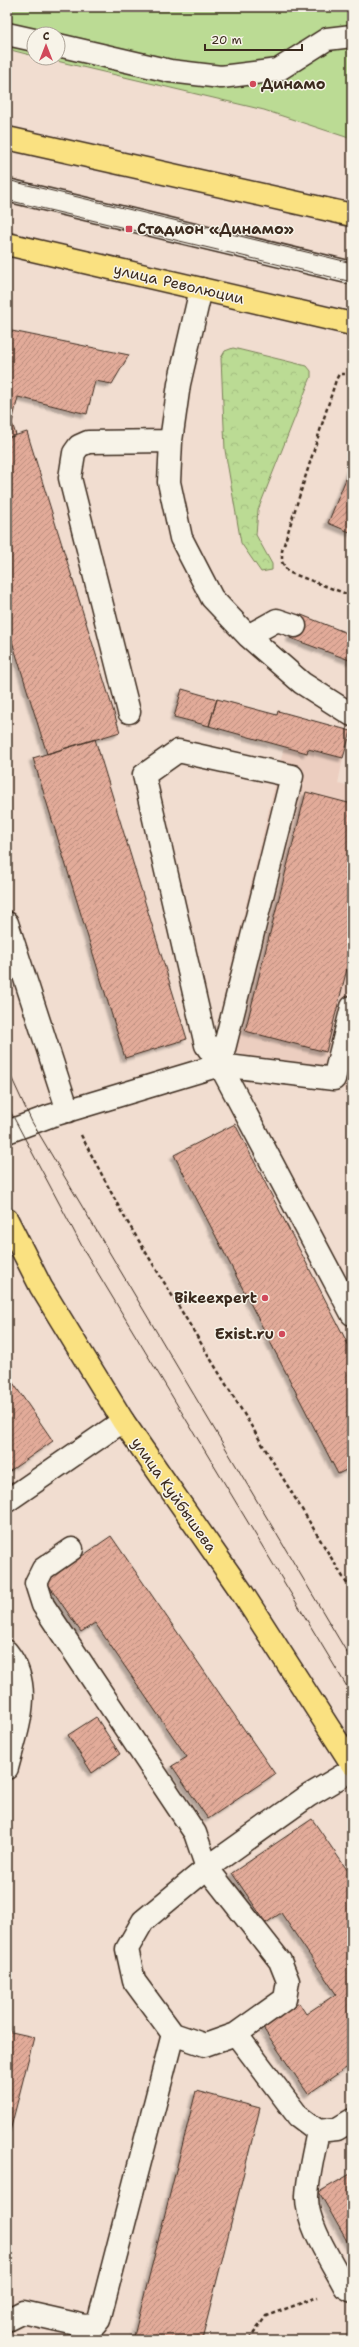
<svg xmlns="http://www.w3.org/2000/svg" width="359" height="2347" font-family="'Shantell Sans',sans-serif">
	<defs>
		<pattern id="park-crowns" width="20" height="18" patternUnits="userSpaceOnUse"><rect width="20" height="18" fill="#bbdb94"/><path d="M2 6a3 3 0 1 1 6 0M12 15a3 3 0 1 1 6 0" fill="none" stroke="#a2bc7f"/></pattern>
		<pattern id="building-hatch" width="6" height="6" patternUnits="userSpaceOnUse"><rect width="6" height="6" fill="#e2ab99"/><path d="M-1 1l2-2M0 6l6-6M5 7l2-2" fill="none" stroke="#b88b7c"/></pattern>
		<filter id="shadow"><feDropShadow dx="-3.5" dy="3.5" stdDeviation="1" flood-color="#0004"/></filter>
	</defs>
	<rect width="100%" height="100%" fill="#f1ddd0"/>
	<filter id="ink" filterUnits="userSpaceOnUse"><feTurbulence type="fractalNoise" baseFrequency=".025" numOctaves="2"/><feDisplacementMap in="SourceGraphic" scale="8" xChannelSelector="R" yChannelSelector="G"/><feConvolveMatrix kernelMatrix="1 2 1 2 8 2 1 2 1" color-interpolation-filters="sRGB"/></filter>
	<g filter="url(#ink)">
		<path fill="#eccec0" d="M284,747L307,753L309,750L343,758L338,784L352,787V1093L351,1091L216,1046L221,1008Z"/>
		<path fill="url(#park-crowns)" stroke="#7b8259" d="M233,348L307,366L311,371V377L258,510L256,535L272,564V570L261,572L241,543L225,450L221,358L225,351Z"/>
		<path fill="#bbdb94" stroke="#7b8259" d="M7,7H352V139L264,110L44,58H58V34H34V56L7,49Z"/>
		<path fill="url(#building-hatch)" stroke="#3b2a1e" filter="url(#shadow)" d="M7,330L129,355L112,384L95,381L87,414L18,397L12,423L16,435L7,438Z
			M27,432L120,732L47,754L7,625V438Z
			M352,464V533L328,523Z
			M299,614L352,635V661L290,638Z
			M182,689L217,699L209,726L174,717Z
			M217,699L277,715L278,711L351,731L343,758L308,749L307,753L209,726Z
			M95,739L187,1039L125,1058L33,758Z
			M306,792L352,804V949L326,1052L245,1031Z
			M235,1124L352,1352V1467L338,1474L174,1155Z
			M7,1374L53,1441L7,1473Z
			M111,1536L275,1774L208,1819L172,1766L187,1757L95,1623L81,1632L46,1581Z
			M96,1717L120,1754L92,1773L68,1735Z
			M312,1819L352,1877V2064L308,2094L263,2028L299,2003L306,2014L336,1994L281,1913L266,1923L232,1873Z
			M7,2031L34,2037L7,2143Z
			M196,2091L260,2108L202,2340H133Z
			M352,2173V2250L319,2192Z
			M31,2337L43,2340H31Z"/>
		<g fill="none" stroke-linecap="round" stroke-linejoin="round">
			<defs>
				<path id="minor" d="M7,34L34,40
					M58,45L170,71L221,77L278,70L327,39L352,36
					M7,190L352,273
					M201,289L179,384L171,441L169,482L181,538L212,598L248,636L302,683L352,715
					M248,636L277,620L295,626
					M129,712L70,478L74,453L79,446L88,442L171,441
					M7,923L68,1111
					M220,1065L292,776L178,751L144,775L206,1045L220,1065L334,1079L352,1007
					M7,1132L50,1116L220,1065L352,1314
					M7,1501L123,1421
					M72,1549L43,1569L36,1583L43,1605L195,1833L207,1868L143,1921L127,1949L134,1981L173,2034
					M7,1652C35,1687 17,1729 7,1768
					M352,1770L308,1796L207,1868L280,1961L288,1981L285,1999L236,2034L298,2116L318,2131L337,2129L352,2120
					M318,2131C314,2152 308,2175 307,2196C306,2224 332,2262 345,2287L352,2291
					M7,2320L23,2312L85,2326L95,2325L99,2320L173,2034L205,2045L236,2034"/>
				<path id="major" d="M7,138L352,215
					M7,244L352,324
					M7,1220L41,1287L123,1421L241,1591L352,1764"/>
			</defs>
			<use href="#minor" stroke="#3b2a1e" stroke-width="25"/>
			<use href="#major" stroke="#3b2a1e" stroke-width="25"/>
			<path stroke="#3b2a1e" stroke-width="2.5" stroke-dasharray="4 3" stroke-linecap="butt" d="M352,374H339L336,380L282,551V562L288,572L352,596
				M81,1135L122,1213L352,1592
				M249,2340L266,2316L318,2297"/>
			<use href="#minor" stroke="#f7f3e8" stroke-width="22"/>
			<use href="#major" stroke="#fae181" stroke-width="22"/>
			<path stroke="#3b2a1e" stroke-width="1" d="M7,180L352,263
				M7,200L352,282
				M7,1068L32,1122L352,1661
				M7,1105L84,1250L352,1695"/>
		</g>
	</g>
	<g fill="#d1495b" stroke="#f7f3e8" stroke-width="1.5">
		<circle cx="253" cy="84" r="4"/>
		<rect x="125" y="225" width="8" height="8" rx="2"/>
		<circle cx="265" cy="1298" r="4"/>
		<circle cx="282" cy="1334" r="4"/>
	</g>
	<g text-anchor="middle" stroke-width="3" stroke-linejoin="round" paint-order="stroke">
		<g font-size="15" font-weight="bold" fill="#3b2a1e" stroke="#f7f3e8" text-anchor="start">
			<text x="261" y="89">Динамо</text>
			<text x="137" y="234">Стадион «Динамо»</text>
			<text x="257" y="1303" text-anchor="end">Bikeexpert</text>
			<text x="274" y="1339" text-anchor="end">Exist.ru</text>
		</g>
		<g font-size="15" fill="#3b2a1e" stroke="#f7f3e8">
			<text transform="translate(179 284) rotate(13)" y="5">улица Революции</text>
			<text transform="translate(174 1495) rotate(55)" y="5">улица Куйбышева</text>
		</g>
	</g>
	<rect width="359" height="2347" fill="none" stroke="#f7f3e8" stroke-width="24"/>
	<rect x="12" y="12" width="335" height="2323" fill="none" stroke="#3b2a1e" stroke-width="1.5" filter="url(#ink)"/>
	<g transform="translate(46 46)"><circle r="19" fill="#f7f3e8" stroke="#aca397"/>
	<path d="M0-3L7 15L0 10L-7 15Z" fill="#d1495b"/>
	<text y="-6" font-size="11" font-weight="bold" text-anchor="middle" fill="#3b2a1e">С</text>
	</g>
	<path d="M205 44v6h97v-6" fill="none" stroke="#3b2a1e" stroke-width="2"/>
	<text x="211" y="44" font-size="12" fill="#3b2a1e" stroke="#f7f3e8" stroke-width="3" paint-order="stroke">20 m</text>
</svg>
